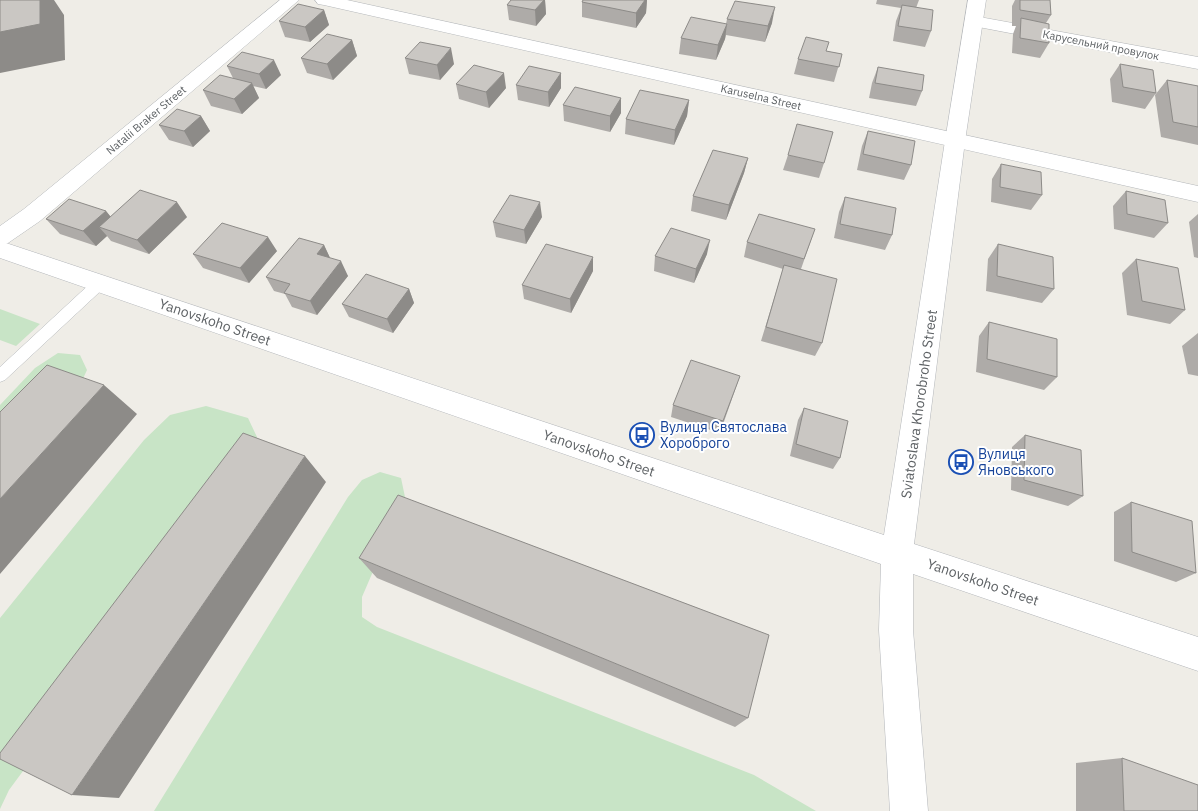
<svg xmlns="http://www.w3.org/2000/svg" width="1198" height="811" font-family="'IBM Plex Sans',sans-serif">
	<rect width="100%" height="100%" fill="#efede7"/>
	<path fill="#c8e4c6" d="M0,309L40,324L16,346L0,340Z
		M58,353L80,355L87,370L80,385L0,470V405L35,368Z
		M206,406L248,418L257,437L253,460L9,790L0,809V618L144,440L170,415Z
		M380,472L401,478L405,497L362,597V617L377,627L754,775L816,811H154L348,497L362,480Z"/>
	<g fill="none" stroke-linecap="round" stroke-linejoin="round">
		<defs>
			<path id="lane" d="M100,278L105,279L107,283L105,287L5,380L0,382V367L95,279Z"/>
			<path id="street" d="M280,0H299L40,221L8,243L0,245V226L24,209Z
				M315,0H347L1198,186V202L324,5L318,4Z
				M974,16L1198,57V69L968,25L965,21L968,17Z"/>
			<path id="secondary" d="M968,0H986L965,141L914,544L1198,637V671L913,574V630L928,811H890L879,630L881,564L0,258V241L884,535L945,141Z"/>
		</defs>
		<use href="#lane" stroke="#b4b7ba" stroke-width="1"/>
		<use href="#street" stroke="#b4b7ba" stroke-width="1"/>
		<use href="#secondary" stroke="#b3b6ba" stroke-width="1"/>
		<use href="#lane" fill="#fff" fill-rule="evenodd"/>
		<use href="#street" fill="#fff" fill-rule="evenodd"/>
		<use href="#secondary" fill="#fff" fill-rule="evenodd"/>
	</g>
	<path fill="#aeaba8" d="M511,0H545L546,14L536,26L509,20L507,5Z
		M583,0H647L646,13L636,28L582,17V2Z
		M877,0H919L916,8L931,31L925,47L893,41L896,21L901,8L876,4Z
		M1015,0H1050L1051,15L1046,23L1049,43L1040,58L1012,53L1013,34L1016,26H1012V6Z
		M324,10L329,25L310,42L285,37L279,21Z
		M727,19L772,23L765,42L726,35L725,39L716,60L679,54L681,38L726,24Z
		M352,40L357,56L333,80L307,73L301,58Z
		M826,51L842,54L834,82L794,74L798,59Z
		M405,58L454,64L440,80L409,74Z
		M1120,64L1156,93L1145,109L1112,102L1110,79Z
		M227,66L281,75L266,89L253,86L259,98L242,114L211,106L203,90L233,78Z
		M878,67L922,91L916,106L869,98L872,83Z
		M561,73V88L549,107L518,100L516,85Z
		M1167,80L1198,86V145L1161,137L1155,95Z
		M456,84L506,88L489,108L459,99Z
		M621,98V113L610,132L564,121L563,105Z
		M689,100L687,116L674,145L625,134L626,119Z
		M201,116L210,131L193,147L169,140L159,125Z
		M868,131L911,165L904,180L857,170L862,146Z
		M788,155L824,163L819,178L783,170Z
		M748,158L744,173L726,220L691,211L693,196Z
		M1001,164L1042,195L1031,210L991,202L992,179Z
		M1126,191L1168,223L1154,238L1114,229L1113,206Z
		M845,197L892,235L885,250L834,238L839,212Z
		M106,211L110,216L187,217L149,254L111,241L107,236L96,246L60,234L46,219Z
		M1198,214V258L1194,257L1189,222Z
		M542,217L526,244L496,237L493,222Z
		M815,229L801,269L822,343L815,356L761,341L783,269L744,257L747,242Z
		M998,244L1054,289L1042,303L986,291L988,259Z
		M324,245L330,258L348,276L317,315L292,307L285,294L274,291L266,277Z
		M277,251L249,283L203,268L193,254Z
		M707,254L694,283L654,271L655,256Z
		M1136,259L1185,310L1170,324L1127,315L1122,273Z
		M593,271L571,313L524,299L522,285Z
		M409,289L414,303L393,333L349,317L342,304Z
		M989,322L1057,377L1044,390L976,372L979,336Z
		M1198,333V376L1188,374L1182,346Z
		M740,376L720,433L671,417L673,405Z
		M804,408L840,458L833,469L790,456L798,420Z
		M1025,435L1083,496L1068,506L1011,490L1012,447Z
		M1131,502L1196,573L1176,582L1114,561V512Z
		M359,558L748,718L735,727L377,578Z
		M1122,758L1198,811H1076V763Z"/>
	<path fill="#8d8b88" d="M40,0H54L64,15L65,60L0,73V32Z
		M544,0H545L546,14L536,26L535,10Z
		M645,0H647L646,13L636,28V13Z
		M775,7L772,23L765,42L768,26Z
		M324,10L329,25L310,42L305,27Z
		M727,24L725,39L716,60L718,45Z
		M352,40L357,56L333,80L327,64Z
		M451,48L454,64L440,80L437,65Z
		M274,60L281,75L266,89L259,74Z
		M504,73L506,88L489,108L486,92Z
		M561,73V88L549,107L548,92Z
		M252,83L259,98L242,114L234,99Z
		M621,98V113L610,132V116Z
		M689,100L687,116L674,145L675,130Z
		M201,116L210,131L193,147L184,131Z
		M748,158L744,173L726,220L729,205Z
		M177,202L187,217L149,254L137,240Z
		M540,202L542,217L526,244L524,230Z
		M106,211L118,226L99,227L107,236L96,246L83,231Z
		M268,237L277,251L249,283L240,268Z
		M710,240L707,254L694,283L696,269Z
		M324,245L331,260L317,254Z
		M593,257V271L571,313L570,299Z
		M341,261L348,276L317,315L310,301Z
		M409,289L414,303L393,333L387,319Z
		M104,385L137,414L0,574V499Z
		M305,456L326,482L119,798L72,795Z"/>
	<path fill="#cac7c3" stroke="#8d8b88" d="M0,0H40V24L0,32Z
		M511,0H544L535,10L507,5Z
		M583,0H645L636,13L582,2Z
		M1020,0H1050L1051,15L1020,10Z
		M735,1L775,7L768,26L727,19Z
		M298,4L324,10L305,27L279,21Z
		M902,5L933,10L931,31L898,26Z
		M691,17L727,24L718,45L681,38Z
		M1021,18L1049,24V43L1020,38Z
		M327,34L352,40L327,64L301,58Z
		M806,37L829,42L826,51L842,54L839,67L798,59Z
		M420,42L451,48L437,65L405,58Z
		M242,52L274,60L259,74L227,66Z
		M1120,64L1153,70L1156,93L1123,87Z
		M474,65L504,73L486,92L456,84Z
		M529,66L561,73L548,92L516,85Z
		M878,67L924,75L922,91L875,83Z
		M220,75L252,83L234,99L203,90Z
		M1167,80L1198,86V127L1173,122Z
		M575,87L621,98L610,116L563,105Z
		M640,90L689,100L675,130L626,119Z
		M177,109L201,116L184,131L159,125Z
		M797,124L833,132L824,163L788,155Z
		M868,131L915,141L911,165L863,154Z
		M713,150L748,158L729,205L693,196Z
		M1001,164L1041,172L1042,195L1000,187Z
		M140,190L177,202L137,240L99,227Z
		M1126,191L1165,200L1168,223L1127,214Z
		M510,195L540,202L524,230L493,222Z
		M845,197L896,208L892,235L840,224Z
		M69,199L106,211L83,231L46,219Z
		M759,214L815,229L804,259L747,242Z
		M222,223L268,237L240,268L193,254Z
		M671,228L710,240L696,269L655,256Z
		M299,238L324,245L317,254L341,261L310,301L284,293L290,284L266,277Z
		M546,244L593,257L570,299L522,285Z
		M998,244L1053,257L1054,289L997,276Z
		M1136,259L1178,268L1185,310L1142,301Z
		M784,265L837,279L822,343L766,327Z
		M366,274L409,289L387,319L342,304Z
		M989,322L1057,339V377L987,359Z
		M691,360L740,376L723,421L673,405Z
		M47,365L104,385L0,499V412Z
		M804,408L848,421L840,458L796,444Z
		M243,433L305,456L72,795L0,759V753Z
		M1025,435L1081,450L1083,496L1024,480Z
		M398,495L769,635L748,718L359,558Z
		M1131,502L1192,521L1196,573L1132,552Z
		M1122,758L1198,785V811H1124Z"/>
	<defs>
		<symbol id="bus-ring" viewBox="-11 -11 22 22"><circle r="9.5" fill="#fff" stroke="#1a4fb4" stroke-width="1.5"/><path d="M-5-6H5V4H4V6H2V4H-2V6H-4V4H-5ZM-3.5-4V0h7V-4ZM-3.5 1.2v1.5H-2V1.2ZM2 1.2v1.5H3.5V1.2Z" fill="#1a4fb4"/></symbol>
	</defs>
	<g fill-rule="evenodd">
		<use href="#bus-ring" x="628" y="421" width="28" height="28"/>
		<use href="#bus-ring" x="947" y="448" width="28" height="28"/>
	</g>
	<g text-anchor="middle" stroke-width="4" stroke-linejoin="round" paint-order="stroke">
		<g font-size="11" fill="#5e6265" stroke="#fff">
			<text transform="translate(1101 45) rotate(11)" y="4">Карусельний провулок</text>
			<text transform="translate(761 97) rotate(13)" y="4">Karuselna Street</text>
			<text transform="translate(146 120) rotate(-40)" y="4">Natalii Braker Street</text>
		</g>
		<g font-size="14" fill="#5e6265" stroke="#fff">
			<text transform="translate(215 322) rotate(19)" y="5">Yanovskoho Street</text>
			<text transform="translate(919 404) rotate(-82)" y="5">Sviatoslava Khorobroho Street</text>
			<text transform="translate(599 453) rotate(19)" y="5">Yanovskoho Street</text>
			<text transform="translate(983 582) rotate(19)" y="5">Yanovskoho Street</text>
		</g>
		<g font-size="14" fill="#164399" stroke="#fff" text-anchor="start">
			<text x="660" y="432">Вулиця Святослава<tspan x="660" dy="16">Хороброго</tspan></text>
			<text x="978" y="459">Вулиця<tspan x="978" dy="16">Яновського</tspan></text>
		</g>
	</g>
</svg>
